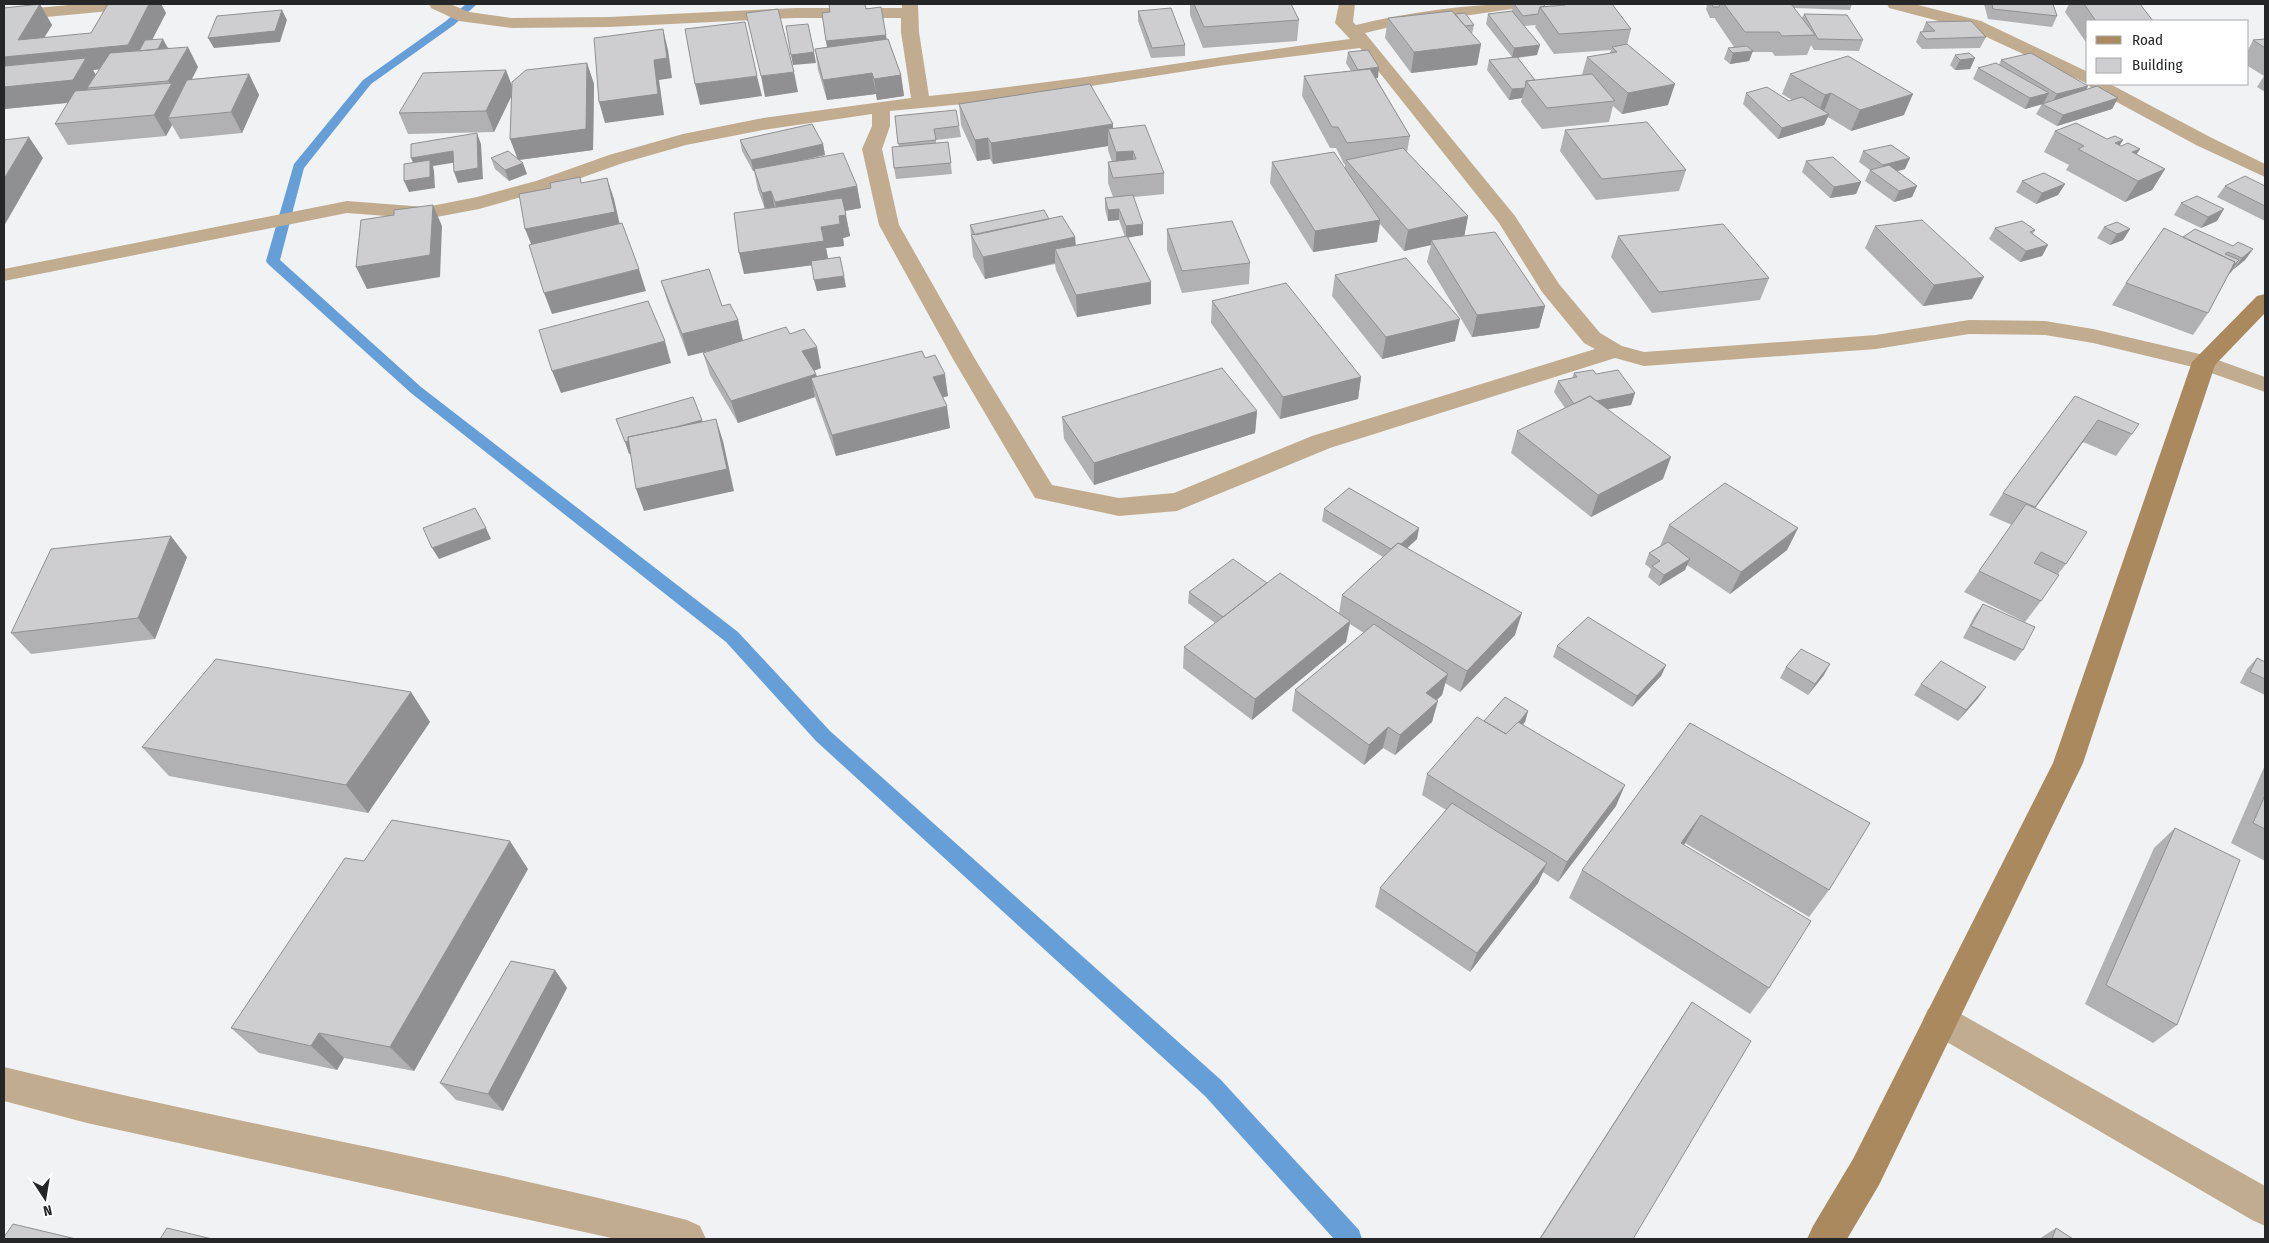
<svg xmlns="http://www.w3.org/2000/svg" width="2269" height="1243" font-family="'Fira Sans Condensed',sans-serif">
	<rect width="100%" height="100%" fill="#f0f2f4"/>
	<g fill="none" stroke-linecap="round" stroke-linejoin="round">
		<path fill="#669ed8" fill-rule="evenodd" d="M466,4H477L454,25L371,84L304,168L280,260L421,387L738,632L830,731L1221,1080L1359,1230L1362,1239H1334L1205,1096L816,741L726,642L411,393L268,264L266,261L294,164L363,80L446,21Z"/>
		<path fill="#c2ac8f" fill-rule="evenodd" d="M80,4H139L137,8L131,9L4,21V11Z
			M429,4H450L469,12L512,18L609,17L795,8H902V4H918L919,32L929,96C1070,82 1210,57 1350,39L1335,23L1339,4H1355L1353,22L1356,25C1410,12 1465,4 1520,4L1518,8L1512,9L1394,26L1365,33L1515,216L1559,284L1600,333L1622,346L1644,352L1876,335L1969,320L2045,321L2093,329L2204,355L2265,377V392L2197,368L2093,343L2045,335L1969,334L1876,349L1644,366L1615,358L1330,448L1177,511L1119,516L1035,498L953,359L879,225L862,149L872,126V114L763,130L686,145L623,163L550,189L479,209L426,219L347,213L4,281V269L347,201L426,207L477,197L536,181L609,155L683,134L763,118L911,98L901,32V18H795L609,27L512,28L459,21L431,8ZM1360,48L1499,223L1542,292L1584,343L1595,349L1312,436L1174,493L1119,498L1052,485L975,359L899,225L882,149L890,126V111L995,101L1225,65Z
			M1887,4H1914L1981,21L2088,72V84H2110L2210,137L2265,164V177L2196,145L2091,88L2088,84L1969,29L1889,8Z
			M1940,1004L1952,1009L2265,1186V1226L2252,1220L1928,1031L1923,1020L1928,1009Z
			M4,1067C230,1123 461,1161 687,1220L700,1226L706,1239H616L87,1123L4,1101Z"/>
		<path fill="#aa895e" fill-rule="evenodd" d="M2265,294V313L2215,365L2083,763L1879,1185L1847,1239H1807L1813,1226L1853,1159L2053,763L2192,362L2257,296Z"/>
	</g>
	<path fill="#b1b0b3" fill-rule="evenodd" d="M25,4H54L40,5L52,25L44,38L91,33L108,4H161L166,13L152,40L169,48L198,67L192,79L249,74L259,95L242,133L180,139L172,125L166,136L68,145L55,124L68,103L4,109V8L26,6ZM99,69L96,75L93,70Z
		M1190,4H1291L1299,20L1297,41L1203,48L1190,15Z
		M1513,4H1543L1545,6L1561,5V4H1612L1631,29L1627,45L1668,105L1622,114L1613,106L1609,122L1542,129L1521,102L1522,98L1509,100L1487,70L1489,60L1512,57L1486,24L1488,14L1512,11ZM1536,25L1535,27L1554,54L1611,50L1610,53L1587,57L1582,75L1535,80L1518,58L1537,55L1524,26Z
		M1706,4H1852L1850,10L1794,8L1802,18L1804,14L1863,40L1859,51L1814,50L1811,45L1807,55L1775,56L1772,52H1752L1749,61L1730,64L1724,59L1728,48L1734,47L1715,19V18H1710L1706,9L1707,6Z
		M1984,4H2053L2057,16L2052,27L1988,19Z
		M2069,4H2140L2153,21H2088V45L2065,12Z
		M866,9L887,40L901,75L904,96L877,100L876,94L827,100L818,70L815,49L827,47L822,13Z
		M1138,11L1185,45V56L1151,58L1138,21Z
		M1455,14L1474,25L1472,34L1481,44L1477,65L1411,73L1385,38L1388,18Z
		M1926,22L1986,37L1980,48L1922,49L1916,42L1920,32H1922Z
		M2265,39V92L2257,87L2264,76L2248,66V50L2253,40Z
		M1348,52L1378,78H1376L1410,136L1407,152L1468,216L1464,236L1545,306L1539,328L1472,337L1427,262L1431,245L1404,251L1380,224L1377,242L1313,252L1270,183L1272,162L1345,168V164H1344L1336,148H1330L1302,96L1304,76L1351,71L1346,63Z
		M1955,55L1975,58L1970,69L1955,70L1950,65Z
		M2001,60L2088,86L2086,90L2118,98L2112,109L2057,126L2036,114L2042,104L2025,109L1973,79L1978,68L1999,65Z
		M587,63L594,84L593,150L519,160L527,174L509,181L495,169L491,158H517L511,96L494,132L408,134L399,113L512,85Z
		M1790,74L1904,115L1851,131L1828,117L1824,125L1778,139L1743,104L1746,93L1789,101L1792,100L1782,94Z
		M959,104L1113,128L1164,173V194L1134,197L1143,235L1128,237L1151,304L1077,317L1056,270L1055,264L985,279L973,257L970,225L1049,219L1075,237L1076,245L1125,237L1119,220L1108,221L1105,209V198L1113,197L1108,183V162H1112L1108,150V146L993,164L990,159L977,161L961,125Z
		M895,116L959,126L961,137L936,140V143L948,142L952,174L896,179L894,168L899,146Z
		M1565,130L1686,170L1679,191L1596,200L1560,151Z
		M2055,131L2107,139L2123,140L2119,145L2165,169L2152,190L2125,202L2066,170L2069,165L2044,152Z
		M740,140L823,144L825,155L802,160L857,186L861,208L845,211L850,236L843,238L844,246L826,248L828,259L846,287L817,291L812,265L744,274L765,209L758,190L754,171H753L742,151Z
		M1863,151L1905,169L1897,171L1917,186L1912,197L1894,202L1865,181L1870,170L1859,162Z
		M1806,161L1861,182L1856,194L1830,198L1802,172Z
		M2022,181L2065,184L2058,195L2036,204L2016,192Z
		M2225,186H2265V221L2217,197Z
		M2181,203L2217,221L2201,228L2174,215Z
		M1875,226L1972,299L1923,306L1865,248Z
		M2104,227L2130,229L2123,240L2110,245L2097,238Z
		M1995,228L2035,230L2033,234L2048,245L2042,256L2020,262L1989,239Z
		M1167,229L1250,263L1249,284L1182,293L1167,250Z
		M1618,236L1769,278L1760,300L1652,313L1611,257Z
		M2183,237L2253,249L2245,260L2234,269L2229,274L2208,313L2193,335L2112,305L2126,283Z
		M1335,275L1455,341L1382,359L1332,296Z
		M661,281L722,306L738,320L743,340L790,334L821,368L814,371L817,376L925,358L948,396L943,397L950,428L836,456L815,397L738,423L710,375L703,353L709,351L688,356L668,303Z
		M1212,301L1361,377L1358,399L1280,419L1211,323Z
		M1574,373L1596,374L1635,393L1631,405L1607,409L1663,479L1591,517L1511,453L1517,431L1565,408L1554,392L1558,381L1572,378Z
		M2075,396L2132,434L2116,456L2083,442L2035,508L2066,564L2058,574L2041,601L2025,622L1964,592L2012,525L1989,515L2003,493Z
		M1257,411L1255,433L1094,485L1064,439L1062,417Z
		M1324,509L1419,528L1417,539L1407,548L1515,635L1460,692L1445,683L1442,695L1437,700L1432,722L1395,755L1383,748L1364,765L1292,711L1295,690L1364,633L1350,624L1346,642L1252,720L1183,668L1184,647L1215,623L1188,603L1189,592L1267,583L1339,613L1342,595L1383,557L1322,521Z
		M1669,525L1798,528L1787,550L1730,594L1687,565L1685,570L1659,586L1648,577L1651,569L1645,564L1649,553L1660,546Z
		M187,557L155,639L31,654L11,633Z
		M1983,604L2023,650L2015,661L1963,638L1975,615Z
		M1557,646L1666,665L1661,676L1632,707L1553,657Z
		M2257,658L2265,662V695L2240,683L2247,669Z
		M1786,667L1824,675L1808,695L1780,678Z
		M1921,684L1986,687L1978,698L1958,721L1914,695Z
		M411,692L430,722L368,813L169,776L142,747Z
		M1528,711L1525,722L1523,724L1616,806L1558,882L1543,872L1538,883L1470,972L1375,907L1380,888L1446,810L1422,795L1427,774L1484,721Z
		M1690,723L1829,890L1809,917L1685,843L1684,845L1769,988L1750,1014L1569,898L1582,870Z
		M2265,765V861L2231,843Z
		M2175,828L2177,1025L2153,1043L2085,1004L2154,848Z
		M364,861L528,869L414,1071L344,1058L337,1070L259,1053L231,1028Z
		M555,970L567,988L503,1111L456,1100L440,1083Z
		M1692,1002L1633,1239H1539L1680,1020Z
		M2056,1228L2073,1239H2039Z"/>
	<path fill="#909092" d="M40,4L52,25L34,54L128,45L149,4H161L166,13L139,65L93,70L98,79L87,88L90,92L85,101L4,109V57L18,40Z
		M282,10L287,20L280,42L214,48L208,38Z
		M663,29L668,50L672,78L659,80L664,115L605,123L599,102L654,60Z
		M886,35L889,56L830,62L826,41Z
		M163,39L169,50L155,53Z
		M1481,44L1477,65L1411,73L1414,52Z
		M1540,45L1537,55L1512,58L1514,48Z
		M188,47L198,67L181,100L168,118L172,125L166,136L154,115L171,85L168,81Z
		M1753,51L1749,61L1730,64L1733,53Z
		M814,52L816,63L793,65L791,55Z
		M1975,58L1970,69L1955,70L1960,60Z
		M587,63L594,84L593,150L518,160L510,139Z
		M1379,67L1378,78L1356,80L1358,70Z
		M506,70L514,91L494,132L486,111Z
		M794,72L798,92L765,97L761,76Z
		M872,73L876,94L827,100L823,80Z
		M249,74L259,95L242,133L231,112Z
		M901,75L904,96L877,100L874,79Z
		M757,76L762,96L700,105L695,84Z
		M1675,84L1668,105L1622,114L1628,93Z
		M2088,86L2082,97L2051,105L2057,94Z
		M1525,88L1522,98L1509,100L1512,89Z
		M1831,93L1823,114L1817,116L1825,95Z
		M2049,93L2043,104L2025,109L2030,98Z
		M1913,94L1904,115L1851,131L1860,110Z
		M2118,98L2112,109L2057,126L2063,115Z
		M1829,114L1824,125L1778,139L1782,128Z
		M1113,124V144L1108,129V146L993,164L991,143Z
		M477,133L481,144L483,179L458,183L454,172Z
		M29,137L43,158L4,226V179Z
		M988,138L990,159L977,161L975,140Z
		M2123,140L2110,161L2115,143Z
		M823,144L825,155L753,171L751,160Z
		M2140,149L2127,170L2132,152Z
		M453,151L458,162L433,166L434,171L435,188L409,192L404,181L416,169L411,158Z
		M1133,151V172L1116,174V152Z
		M1910,158L1905,169L1878,176L1883,165Z
		M523,163L527,174L509,181L505,170Z
		M2165,169L2152,190L2125,202L2138,181Z
		M607,178L614,199L622,234L534,251L525,229Z
		M1861,182L1856,194L1830,198L1834,187Z
		M2065,184L2058,195L2036,204L2042,193Z
		M857,186L861,208L779,223L775,202Z
		M1917,186L1912,197L1894,202L1899,191Z
		M771,191L776,213L766,215L762,193Z
		M433,205L442,226L440,277L367,289L356,267Z
		M1119,209V220L1108,221V210Z
		M2224,209L2217,221L2201,228L2208,217Z
		M846,215L850,236L843,238L844,246L826,248L829,263L744,274L739,253L821,227L839,216Z
		M1468,216L1464,238L1431,240V245L1404,251L1408,230Z
		M1380,220L1377,242L1313,252L1315,231Z
		M1143,224V235L1126,238V226Z
		M2130,229L2123,240L2110,245L2117,234Z
		M1075,237L1076,259L1055,249V263L985,279L983,257Z
		M2048,245L2042,256L2020,262L2026,251Z
		M2253,249L2245,260L2234,269L2242,258Z
		M2239,260L2231,272L2225,278L2232,266Z
		M639,269L646,291L552,314L544,293Z
		M844,276L846,287L817,291L814,280Z
		M1984,277L1972,299L1923,306L1934,285Z
		M1151,282V304L1077,317L1076,295Z
		M1545,306L1539,328L1472,337L1477,315Z
		M1460,319L1455,341L1382,359L1386,337Z
		M738,320L743,342L688,356L682,334Z
		M665,341L671,363L561,393L552,371Z
		M817,347L821,368L807,373L802,351Z
		M816,374L821,396L811,378L815,397L738,423L731,401Z
		M945,374L948,396L937,399L933,377Z
		M1361,377L1358,399L1280,419L1283,397Z
		M1635,393L1631,405L1571,416L1575,405Z
		M947,406L950,428L836,456L832,435Z
		M1257,411L1255,433L1094,485V463Z
		M716,419L723,441L734,491L644,511L636,489Z
		M702,420L706,431L629,454L625,442Z
		M2098,420L2083,442L2020,529L2035,507Z
		M1671,457L1663,479L1591,517L1598,495Z
		M486,528L491,539L439,559L432,548Z
		M1419,528L1417,539L1392,562L1394,551Z
		M1798,528L1787,550L1730,594L1741,572Z
		M171,536L187,557L155,639L138,618Z
		M1690,559L1685,570L1659,586L1664,575Z
		M1522,613L1515,635L1460,692L1467,671Z
		M1350,621L1346,642L1252,720L1255,699Z
		M1830,664L1824,675L1808,695L1815,684Z
		M1666,665L1661,676L1632,707L1637,696Z
		M1448,674L1442,695L1421,714L1426,693Z
		M1986,687L1978,698L1958,721L1966,710Z
		M411,692L430,722L368,813L346,785Z
		M1438,701L1432,722L1395,755L1400,735Z
		M1528,711L1525,722L1503,747L1507,737Z
		M1388,727L1383,748L1364,765L1369,745Z
		M1625,785L1616,806L1558,882L1567,862Z
		M1701,815L1685,843L1666,871L1681,843Z
		M510,841L528,869L414,1071L390,1047Z
		M1547,863L1538,883L1470,972L1477,953Z
		M555,970L567,988L503,1111L488,1094Z
		M319,1033L344,1058L337,1070L311,1046Z"/>
	<path fill="#cecdd0" stroke="#909092" d="M40,4L18,40L91,33L108,4H149L128,45L4,57V8Z
		M829,4H865L866,9L881,7L886,35L826,41L822,13L830,12Z
		M1194,4H1291L1299,20L1204,27Z
		M1514,4H1543L1545,6L1540,7L1538,14L1523,16Z
		M1564,4H1612L1631,29L1559,34L1540,7L1565,5Z
		M1712,4H1720L1719,7H1713Z
		M1724,4H1791L1815,35L1782,36L1779,32H1745Z
		M1992,4H2053L2057,16L1993,9Z
		M2084,4H2140L2153,21H2096Z
		M1171,8L1185,45L1152,48L1138,11Z
		M778,9L794,72L761,76L746,13Z
		M282,10L275,31L208,38L217,16Z
		M1452,11L1481,44L1414,52L1388,18Z
		M1512,11L1540,45L1514,48L1488,14Z
		M1465,13L1474,25L1465,26L1455,14Z
		M1804,14L1847,15L1863,40L1818,39Z
		M1971,21L1986,37L1926,39L1920,32L1935,31L1926,22Z
		M745,22L757,76L695,84L685,29Z
		M808,24L814,52L791,55L786,26Z
		M663,29L667,58L654,60L658,94L599,102L594,38Z
		M163,39L158,49L139,51L145,40Z
		M888,39L901,75L874,79L872,73L823,80L815,49Z
		M2265,39V48L2253,40Z
		M1627,44L1675,84L1628,93L1587,57L1617,52L1612,47Z
		M1747,46L1753,51L1733,53L1728,48Z
		M188,47L168,81L87,88L110,53Z
		M1368,50L1379,67L1358,70L1348,52Z
		M1969,53L1975,58L1960,60L1955,55Z
		M2031,53L2088,86L2057,94L2001,60Z
		M1848,56L1913,94L1860,110L1831,93L1825,95L1790,74Z
		M1517,57L1535,80L1526,81L1525,88L1512,89L1489,60Z
		M86,58L73,80L4,87V68L5,66Z
		M587,63L586,129L510,139L512,82L526,70Z
		M1996,63L2049,93L2030,98L1978,68Z
		M1370,69L1410,136L1347,143L1338,127H1332L1304,76Z
		M506,70L486,111L399,113L423,73Z
		M249,74L231,112L168,118L187,80Z
		M1592,74L1615,101L1547,108L1526,81Z
		M172,83L154,115L55,124L75,91Z
		M1090,84L1113,124L991,143L988,138L975,140L959,104Z
		M2097,86L2118,98L2063,115L2042,104Z
		M1767,87L1789,101L1802,97L1829,114L1782,128L1746,93Z
		M956,110L959,126L934,129L936,140L898,144L895,116Z
		M1647,122L1686,170L1602,179L1565,130Z
		M2076,123L2107,139L2115,136L2123,140L2115,143L2121,146L2128,143L2140,149L2132,152L2165,169L2138,181L2078,149L2084,146L2055,131Z
		M812,124L823,144L751,160L740,140Z
		M1145,125L1164,173L1113,178L1108,162L1136,159L1133,151L1116,152L1108,129Z
		M477,133L478,168L454,172L453,151L411,158V144Z
		M29,137L4,179V140Z
		M948,142L951,163L894,168L892,147Z
		M1891,145L1910,158L1883,165L1863,151Z
		M1403,148L1468,216L1408,230L1346,160Z
		M508,151L523,163L505,170L491,158Z
		M1334,152L1380,220L1315,231L1272,162Z
		M843,153L857,186L775,202L771,191L762,193L754,169Z
		M1833,157L1861,182L1834,187L1806,161Z
		M430,160V177L404,181V164Z
		M1889,165L1917,186L1899,191L1870,170Z
		M2044,173L2065,184L2042,193L2022,181Z
		M2245,176L2265,186V206L2225,186Z
		M580,177L581,183L607,178L615,212L525,229L519,194L551,188L550,183Z
		M1133,195L1143,224L1126,226L1119,209L1108,210L1105,198Z
		M2197,196L2224,209L2208,217L2181,203Z
		M842,198L846,215L839,216L840,224L821,227L824,241L739,253L734,213Z
		M433,205L430,255L356,267L361,220L394,215V210Z
		M1044,210L1049,219L975,235L970,225Z
		M1062,216L1075,237L983,257L971,235Z
		M1922,220L1984,277L1934,285L1875,226Z
		M1232,221L1250,263L1182,271L1167,229Z
		M2022,221L2035,230L2030,232L2048,245L2026,251L1995,228Z
		M2117,222L2130,229L2117,234L2104,227Z
		M622,223L639,269L544,293L529,245Z
		M1723,224L1769,278L1659,292L1618,236Z
		M2164,228L2235,262L2208,313L2126,283Z
		M2195,229L2233,246L2238,242L2253,249L2242,258L2228,252L2225,254L2239,260L2233,266L2235,262L2183,237Z
		M1495,232L1545,306L1477,315L1431,240Z
		M1127,236L1151,282L1076,295L1055,249Z
		M840,257L844,276L814,280L811,261Z
		M1406,258L1460,319L1386,337L1335,275Z
		M709,269L722,306L730,304L738,320L682,334L661,281Z
		M1286,283L1361,377L1283,397L1212,301Z
		M648,301L665,341L552,371L539,330Z
		M786,327L790,334L804,329L817,347L802,351L816,374L731,401L703,353Z
		M922,351L925,358L935,355L945,374L933,377L947,406L832,435L811,378Z
		M1222,368L1257,411L1094,463L1062,417Z
		M1593,370L1596,374L1618,370L1635,393L1596,401L1590,396L1574,404L1558,381L1577,377L1574,373Z
		M1590,396L1671,457L1598,495L1517,431Z
		M2075,396L2139,424L2132,434L2098,420L2035,507L2003,493Z
		M693,397L702,420L676,427L628,437V441L625,442L616,419Z
		M716,419L727,469L636,489L628,437Z
		M1725,483L1798,528L1741,572L1669,525Z
		M1349,488L1419,528L1401,544L1398,543L1391,549L1324,509Z
		M2026,504L2087,532L2066,564L2041,552L2034,563L2059,575L2041,601L1979,571Z
		M475,508L486,528L432,548L423,528Z
		M171,536L138,618L11,633L51,549Z
		M1668,542L1690,559L1664,575L1652,566L1660,561L1649,553Z
		M1398,543L1522,613L1467,671L1342,595Z
		M1233,559L1267,583L1223,617L1189,592Z
		M1280,573L1350,621L1255,699L1184,647Z
		M1983,604L2035,627L2023,650L1971,626Z
		M1588,617L1666,665L1637,696L1557,646Z
		M1374,624L1448,674L1426,693L1438,701L1400,735L1388,727L1369,745L1295,690Z
		M1801,649L1830,664L1815,684L1786,667Z
		M2257,658L2265,662V679L2250,672Z
		M216,659L411,692L346,785L142,747Z
		M1941,661L1986,687L1966,710L1921,684Z
		M1505,697L1528,711L1519,722H1518L1506,734L1484,721Z
		M1477,717L1506,734L1518,722L1625,785L1567,862L1427,774Z
		M1690,723L1870,823L1829,890L1701,815L1681,843L1811,921L1769,988L1582,870Z
		M2265,795V829L2253,823Z
		M1452,803L1547,863L1477,953L1380,888Z
		M392,820L510,841L390,1047L319,1033L311,1046L231,1028L345,858L364,861Z
		M2175,828L2240,860L2177,1025L2106,985Z
		M511,961L555,970L488,1094L440,1083Z
		M1692,1002L1751,1041L1633,1239H1540Z
		M13,1224L76,1239H4V1237Z
		M167,1228L212,1239H160Z
		M2056,1228L2073,1239H2052Z"/>
	<rect width="2269" height="1243" fill="none" stroke="#252627" stroke-width="10"/>
	<rect x="2086" y="20" width="162" height="65" fill="#ffffff" stroke="#a8a8a9"/>
	<rect x="2096" y="36" width="25" height="8" fill="#aa895e" stroke="#a8a8a9"/>
	<text x="2132" y="45" font-size="15" fill="#252627">Road</text>
	<rect x="2096" y="58" width="25" height="15" fill="#cecdd0" stroke="#a8a8a9"/>
	<text x="2132" y="70" font-size="15" fill="#252627">Building</text>
	<g transform="translate(45 1198) rotate(168)" stroke="#ffffff" stroke-width="4" paint-order="stroke">
	<path d="M0-4L9 19L0 12L-9 19Z" fill="#252627"/>
	<text y="-8" font-size="14" font-weight="bold" text-anchor="middle" fill="#252627">N</text>
	</g>
</svg>
